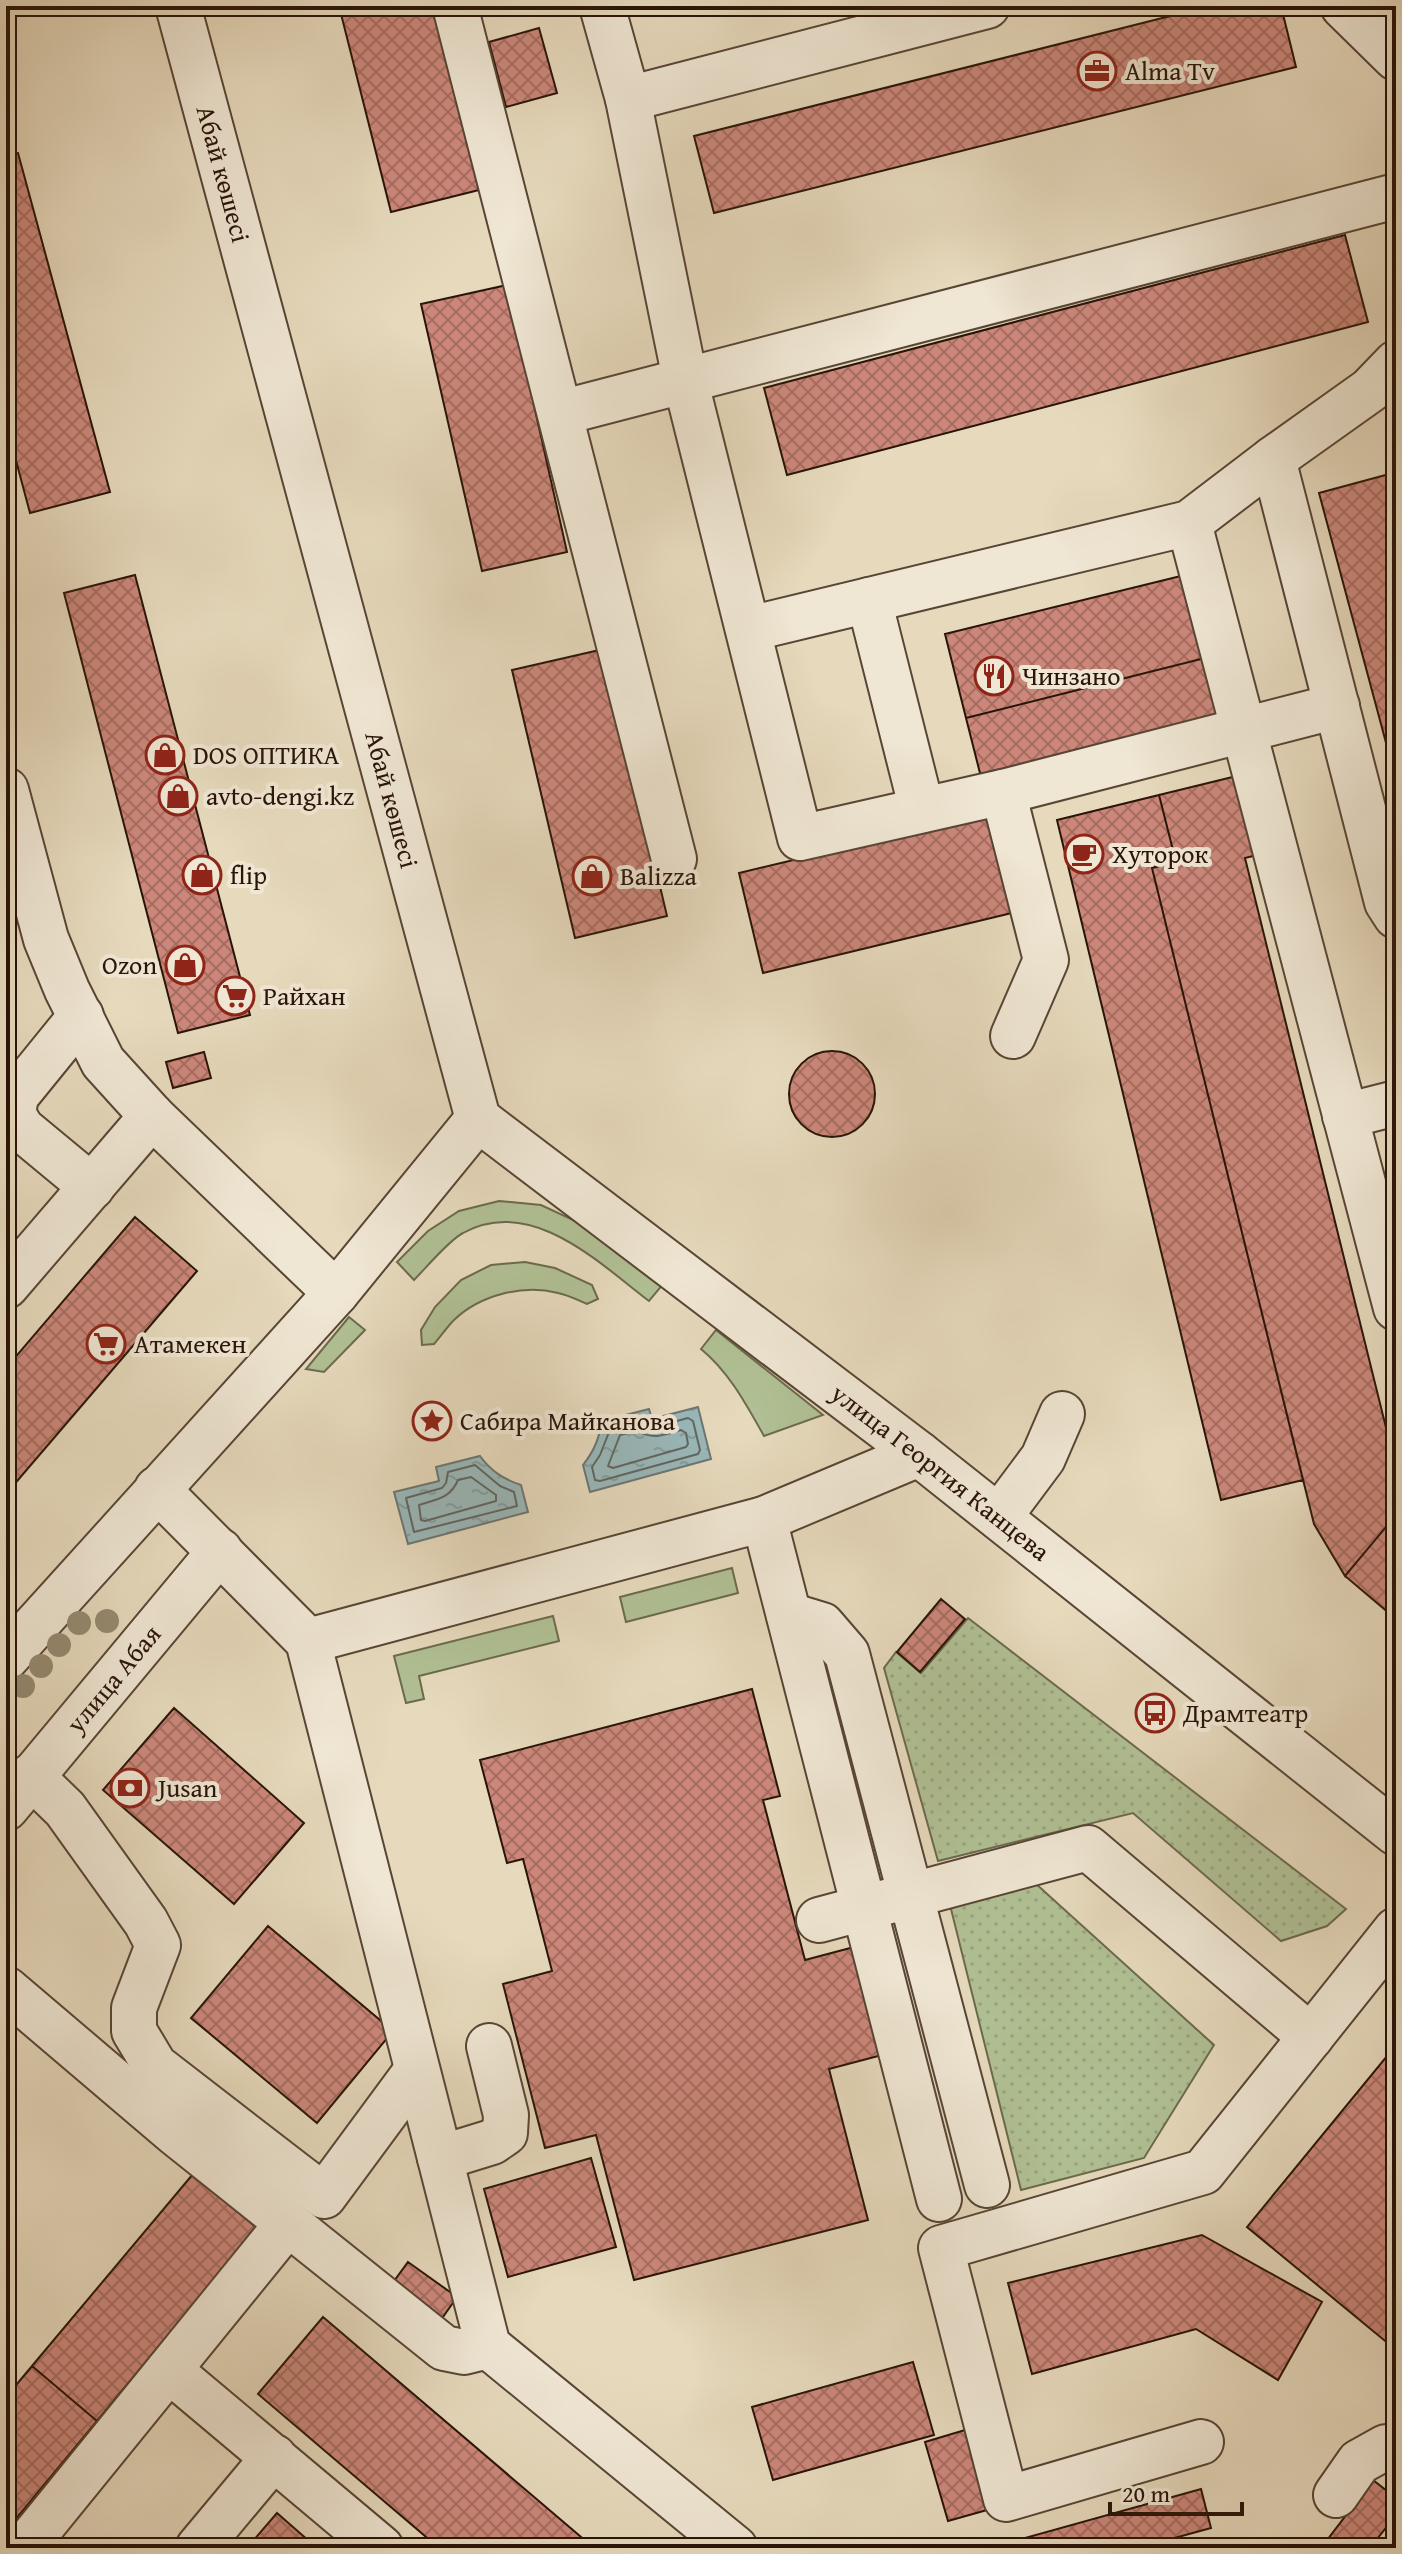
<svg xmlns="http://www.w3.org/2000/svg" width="1402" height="2554" font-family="'Gentium Book Plus',serif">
	<defs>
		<pattern id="grass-dots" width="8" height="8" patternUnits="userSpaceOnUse" patternTransform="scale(2)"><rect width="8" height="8" fill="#b0c094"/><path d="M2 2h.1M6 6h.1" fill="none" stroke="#97a47e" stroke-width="1.8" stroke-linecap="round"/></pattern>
		<pattern id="water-ripples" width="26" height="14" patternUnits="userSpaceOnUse" patternTransform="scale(2)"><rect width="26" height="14" fill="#99b8ba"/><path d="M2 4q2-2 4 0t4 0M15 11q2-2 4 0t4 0" fill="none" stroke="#849d9e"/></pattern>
		<pattern id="building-cross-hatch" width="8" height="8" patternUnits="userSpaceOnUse" patternTransform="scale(2)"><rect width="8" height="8" fill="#cc877a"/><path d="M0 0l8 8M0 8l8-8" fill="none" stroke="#a66d62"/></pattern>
	</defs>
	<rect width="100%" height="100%" fill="#e6d9bc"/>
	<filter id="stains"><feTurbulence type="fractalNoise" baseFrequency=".0025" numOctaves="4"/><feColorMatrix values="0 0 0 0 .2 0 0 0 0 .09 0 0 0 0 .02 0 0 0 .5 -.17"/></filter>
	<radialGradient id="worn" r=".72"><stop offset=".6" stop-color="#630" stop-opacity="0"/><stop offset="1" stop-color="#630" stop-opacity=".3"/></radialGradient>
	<path fill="url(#grass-dots)" stroke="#6c6a4e" stroke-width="2" d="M968,1618L1346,1909L1327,1926L1281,1941L1133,1813L938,1861L884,1668L896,1652L921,1673Z
		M1035,1883L1214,2045L1144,2158L1021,2190L950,1905Z"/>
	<path fill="#b0c094" stroke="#6c6a4e" stroke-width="2" d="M499,1201L541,1205L597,1231L664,1283L649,1301C599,1263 531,1195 463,1233C449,1240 426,1268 414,1280L397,1262L428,1231L459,1211Z
		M525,1262L555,1268L592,1285L598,1299L587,1304C578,1300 568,1295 558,1293C523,1284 480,1295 454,1320C447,1327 441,1336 434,1344L422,1345L421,1330L435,1307L461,1280L491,1265Z
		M349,1317L365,1330L324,1372L306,1369Z
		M716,1330L823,1415L764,1436C746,1404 729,1372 701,1349Z
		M732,1568L738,1593L626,1622L620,1597Z
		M553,1616L559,1641L419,1676L424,1699L406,1703L394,1656Z"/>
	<path fill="url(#water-ripples)" stroke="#6c7673" stroke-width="2" d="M698,1407L711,1459L590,1492L583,1465C594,1451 599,1439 602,1421L649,1409L652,1419Z
		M480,1456C491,1471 503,1479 521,1485L528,1512L408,1544L394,1492L439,1481L436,1467Z"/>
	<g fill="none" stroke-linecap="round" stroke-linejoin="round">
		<path stroke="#616661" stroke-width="2" d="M688,1418L693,1421L700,1450L698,1454L600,1481L595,1480L592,1467L600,1455L611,1427L641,1419L649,1426L654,1427Z
			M681,1430L686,1433L688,1444L686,1447L613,1468L608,1466L620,1435L637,1431C653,1440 665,1435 681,1430Z
			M475,1465L500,1486L514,1492L517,1506L414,1532L406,1498L442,1488L446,1483L448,1472Z
			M471,1477L496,1495V1501L425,1521L421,1520L419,1505C436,1499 450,1499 458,1480Z"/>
	</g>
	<path fill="url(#building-cross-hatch)" stroke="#291408" stroke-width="2" d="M339,6H437L483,189L391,212Z
		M1210,6H1281L1296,67L714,213L694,136Z
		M539,28L557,93L506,107L489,42Z
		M18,153L110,492L30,513L6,423V157Z
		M1345,235L1368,322L787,475L764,388Z
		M507,285L567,552L482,571L421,304Z
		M1393,473L1396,486V780L1319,493Z
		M1189,574L1209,657L966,718L945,634Z
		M135,575L250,1015L178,1033L64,593Z
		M604,649L667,916L575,938L512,670Z
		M1209,657L1225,720L982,781L966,718Z
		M1253,772L1273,851L1245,858L1396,1468V1515L1345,1576L1314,1524L1152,868L1176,862L1159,795Z
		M1159,795L1176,862L1152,868L1303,1480L1221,1500L1057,820Z
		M991,813L1016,912L763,973L739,873Z
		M789 1094a43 43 0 1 1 86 0a43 43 0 1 1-86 0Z
		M204,1052L211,1078L173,1088L166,1062Z
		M135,1217L197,1271L6,1494V1368Z
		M1396,1515V1619L1345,1576Z
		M941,1599L965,1619L920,1672L897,1652Z
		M752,1689L780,1796L763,1800L805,1960L854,1947L882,2055L829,2069L868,2220L634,2280L596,2135L545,2148L503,1984L552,1971L523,1859L507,1863L480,1760Z
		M174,1708L304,1823L234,1904L103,1790Z
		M268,1926L393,2031L317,2123L191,2018Z
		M1396,2045V2350L1247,2227Z
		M591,2158L616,2247L508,2277L484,2189Z
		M193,2174L257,2228L97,2421L32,2366Z
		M1202,2235L1322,2302L1278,2380L1196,2329L1032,2374L1008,2283Z
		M408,2262L457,2297L438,2324L389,2288Z
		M323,2317L594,2548H439L258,2394Z
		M913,2362L934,2435L773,2480L752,2407Z
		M32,2366L97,2421L6,2531V2397Z
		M965,2430L987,2510L948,2521L925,2442Z
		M1373,2480L1396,2498V2515L1370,2548H1321Z
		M1201,2489L1211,2528L1138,2548H989Z
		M277,2513L317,2548H247Z"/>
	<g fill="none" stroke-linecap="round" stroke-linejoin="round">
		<defs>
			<g id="minor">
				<path id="s1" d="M178,6L478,1119"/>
				<path d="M455,6L674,859"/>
				<path d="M602,6L628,99L685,379L800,838L1003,792L1337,706"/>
				<path d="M1343,6L1396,58"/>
				<path d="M628,99L987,6"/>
				<path d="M560,413L1396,196"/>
				<path d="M1273,459L1387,902L1396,916"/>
				<path d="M1189,523L1396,1308"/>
				<path d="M869,600L922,810"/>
				<path d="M749,629L1189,523L1273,459L1370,390L1396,363"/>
				<path d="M6,790L46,939L67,990L103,1062L152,1116L336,1293"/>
				<path d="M1003,792L1046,960L1013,1036"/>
				<path d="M81,1016L16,1096L13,1114L22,1129L92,1187"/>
				<path d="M1345,1116L1396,1103"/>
				<path id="s2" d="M478,1119L919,1454L1396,1833"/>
				<path d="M6,1286L152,1116"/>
				<path d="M157,1489L308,1641L488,2346L735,2548"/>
				<path d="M999,1517L1043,1458L1062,1414"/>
				<path d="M764,1519L939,2199"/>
				<path d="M789,1615L822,1625L847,1654L987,2185"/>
				<path d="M308,1641L764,1519L919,1454"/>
				<path d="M6,1658L336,1293L478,1119"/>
				<path d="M31,1776L65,1809L146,1922L158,1945L134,2008V2031L155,2066L300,2178L324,2196L417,2070"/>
				<path id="s3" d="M6,1808L220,1551"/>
				<path d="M819,1920L1088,1848L1311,2037"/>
				<path d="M6,1989L174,2132L444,2348L464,2352L488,2346"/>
				<path d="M440,2158L492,2142L505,2133L506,2115L489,2046"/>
				<path d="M169,2370L381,2548"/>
				<path d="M1201,2442L1006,2499L941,2248L1203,2172L1396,1930"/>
				<path d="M1336,2495L1359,2462L1386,2447L1396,2449"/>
				<path d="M24,2548L288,2223"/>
				<path d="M198,2548L274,2457"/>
			</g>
		</defs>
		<use href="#minor" stroke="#584535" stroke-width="48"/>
		<use href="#minor" stroke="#efe6d3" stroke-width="44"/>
	</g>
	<g fill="#958970">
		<circle cx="107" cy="1621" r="12"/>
		<circle cx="79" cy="1623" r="12"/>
		<circle cx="59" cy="1645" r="12"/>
		<circle cx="41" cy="1666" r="12"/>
		<circle cx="23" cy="1686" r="12"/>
	</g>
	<defs>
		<symbol id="office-ring" viewBox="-11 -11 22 22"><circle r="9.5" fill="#efe6d3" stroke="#8f2418" stroke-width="1.5"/><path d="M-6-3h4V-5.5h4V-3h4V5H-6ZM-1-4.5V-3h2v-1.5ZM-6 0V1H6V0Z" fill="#8f2418"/></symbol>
		<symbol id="restaurant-ring" viewBox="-11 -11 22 22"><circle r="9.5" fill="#efe6d3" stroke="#8f2418" stroke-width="1.5"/><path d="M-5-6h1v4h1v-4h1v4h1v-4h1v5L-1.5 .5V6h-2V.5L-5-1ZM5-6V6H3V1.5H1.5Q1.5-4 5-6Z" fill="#8f2418"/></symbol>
		<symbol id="shop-ring" viewBox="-11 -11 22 22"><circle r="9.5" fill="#efe6d3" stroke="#8f2418" stroke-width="1.5"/><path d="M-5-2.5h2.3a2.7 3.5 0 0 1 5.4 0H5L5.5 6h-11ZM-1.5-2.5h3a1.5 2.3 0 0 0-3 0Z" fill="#8f2418"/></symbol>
		<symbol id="cafe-ring" viewBox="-11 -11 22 22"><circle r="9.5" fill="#efe6d3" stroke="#8f2418" stroke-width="1.5"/><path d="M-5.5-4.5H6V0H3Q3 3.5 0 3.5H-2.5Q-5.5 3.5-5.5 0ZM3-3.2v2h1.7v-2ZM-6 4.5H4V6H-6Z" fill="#8f2418"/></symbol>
		<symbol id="supermarket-ring" viewBox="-11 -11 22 22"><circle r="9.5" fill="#efe6d3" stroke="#8f2418" stroke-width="1.5"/><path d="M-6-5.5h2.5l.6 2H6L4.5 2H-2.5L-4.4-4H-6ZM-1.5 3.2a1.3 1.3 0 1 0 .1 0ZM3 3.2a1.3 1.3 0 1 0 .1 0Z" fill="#8f2418"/></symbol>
		<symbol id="sight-ring" viewBox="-11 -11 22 22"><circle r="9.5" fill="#efe6d3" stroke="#8f2418" stroke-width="1.5"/><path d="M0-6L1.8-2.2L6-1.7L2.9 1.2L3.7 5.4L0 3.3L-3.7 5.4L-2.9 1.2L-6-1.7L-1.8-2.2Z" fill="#8f2418"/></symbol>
		<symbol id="bus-ring" viewBox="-11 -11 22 22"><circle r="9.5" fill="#efe6d3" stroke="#8f2418" stroke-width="1.5"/><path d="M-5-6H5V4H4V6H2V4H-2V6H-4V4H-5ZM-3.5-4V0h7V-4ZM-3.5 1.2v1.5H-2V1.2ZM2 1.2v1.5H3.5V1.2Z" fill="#8f2418"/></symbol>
		<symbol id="bank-ring" viewBox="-11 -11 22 22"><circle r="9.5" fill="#efe6d3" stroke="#8f2418" stroke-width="1.5"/><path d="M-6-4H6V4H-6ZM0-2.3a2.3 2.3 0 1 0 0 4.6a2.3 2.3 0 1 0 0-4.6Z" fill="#8f2418"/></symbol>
	</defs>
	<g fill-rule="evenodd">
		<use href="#office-ring" x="1075" y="49" width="44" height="44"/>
		<use href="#restaurant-ring" x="972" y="654" width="44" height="44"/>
		<use href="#shop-ring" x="143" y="733" width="44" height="44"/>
		<use href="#shop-ring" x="156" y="774" width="44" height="44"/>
		<use href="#cafe-ring" x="1062" y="832" width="44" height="44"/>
		<use href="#shop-ring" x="180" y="853" width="44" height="44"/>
		<use href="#shop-ring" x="570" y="854" width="44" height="44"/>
		<use href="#shop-ring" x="163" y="943" width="44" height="44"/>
		<use href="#supermarket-ring" x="213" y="974" width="44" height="44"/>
		<use href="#supermarket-ring" x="84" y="1322" width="44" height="44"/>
		<use href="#sight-ring" x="410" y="1399" width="44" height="44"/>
		<use href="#bus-ring" x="1133" y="1691" width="44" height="44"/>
		<use href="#bank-ring" x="108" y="1766" width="44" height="44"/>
	</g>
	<g text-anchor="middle" stroke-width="8" stroke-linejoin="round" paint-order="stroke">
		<g font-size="26" fill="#291408" stroke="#efe6d3" text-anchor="start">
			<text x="1125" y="80">Alma Tv</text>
			<text x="1022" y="685">Чинзано</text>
			<text x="193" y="764">DOS ОПТИКА</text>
			<text x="206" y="805">avto-dengi.kz</text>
			<text x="1112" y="863">Хуторок</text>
			<text x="230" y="884">flip</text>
			<text x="620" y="885">Balizza</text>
			<text x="157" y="974" text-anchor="end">Ozon</text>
			<text x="263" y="1005">Райхан</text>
			<text x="134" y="1353">Атамекен</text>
			<text x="460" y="1430">Сабира Майканова</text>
			<text x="1183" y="1722">Драмтеатр</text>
			<text x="158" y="1797">Jusan</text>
		</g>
		<g font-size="26" fill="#291408" stroke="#efe6d3">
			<text dy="9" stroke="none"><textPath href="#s1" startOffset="174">Абай көшесі</textPath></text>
			<text dy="9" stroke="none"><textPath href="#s1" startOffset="822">Абай көшесі</textPath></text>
			<text dy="9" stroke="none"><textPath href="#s2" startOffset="582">улица Георгия Канцева</textPath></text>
			<text dy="9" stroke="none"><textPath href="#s3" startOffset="168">улица Абая</textPath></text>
		</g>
	</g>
	<rect width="1402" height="2554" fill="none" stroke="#e6d9bc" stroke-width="32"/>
	<rect x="8" y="8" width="1386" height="2538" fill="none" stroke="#291408" stroke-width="4"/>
	<rect x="16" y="16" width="1370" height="2522" fill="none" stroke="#291408" stroke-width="2"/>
	<path d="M1110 2502v12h132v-12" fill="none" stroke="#291408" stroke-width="4"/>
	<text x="1122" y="2502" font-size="24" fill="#291408" stroke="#efe6d3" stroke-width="6" paint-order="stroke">20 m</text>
	<rect width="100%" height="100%" filter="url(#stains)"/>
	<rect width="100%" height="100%" fill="url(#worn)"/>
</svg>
